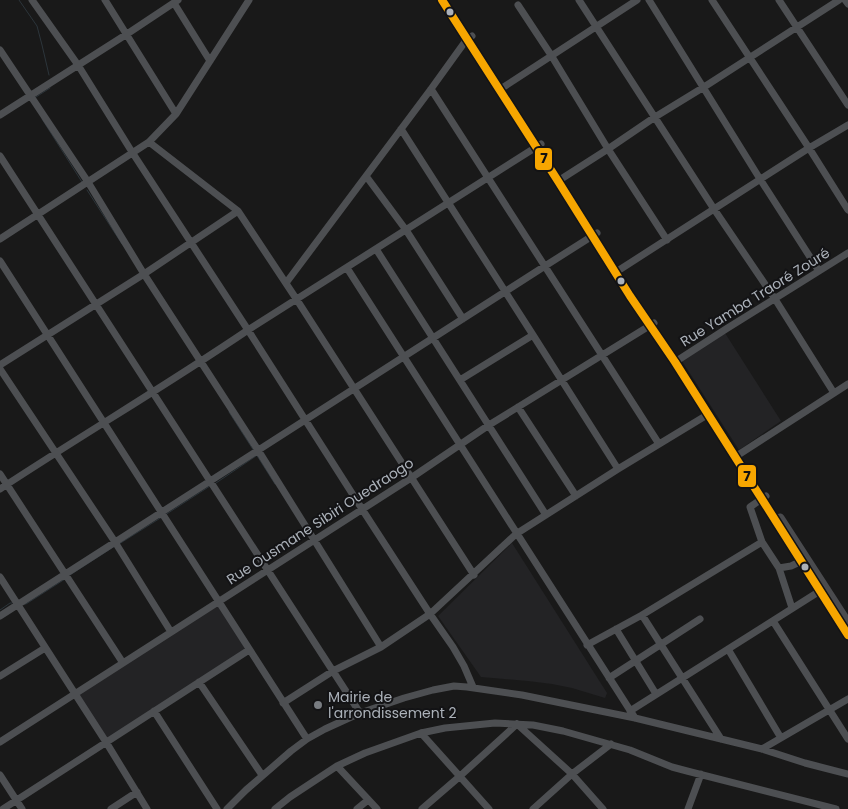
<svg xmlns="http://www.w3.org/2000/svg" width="848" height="809" font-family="Poppins,sans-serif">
	<rect width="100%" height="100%" fill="#191919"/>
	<path fill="#232325" d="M725,333L781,421L739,450L682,361Z
		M512,543L607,693L605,698L572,688L552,684L528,681L481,677L438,616Z
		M218,601L249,650L106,742L75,694Z"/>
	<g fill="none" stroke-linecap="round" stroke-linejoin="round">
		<path stroke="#2c353b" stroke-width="1" d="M19,0L37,26L42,45L49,75
			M36,97L50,88
			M42,119L82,182
			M87,190L122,244
			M229,412L254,451
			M256,454L275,484
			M216,483L256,456
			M165,515L210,486
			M119,544L162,517
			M70,575L115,546
			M24,604H26L65,579
			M0,610L10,603H12"/>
		<path stroke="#4d4f52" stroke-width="7" d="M32,0L78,65L132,152L248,330L362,509L430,614L453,647L464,666L473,687
			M579,0L714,209L775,299L834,393
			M649,0L760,179L819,271
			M712,0L809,148L848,210
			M779,0L848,105
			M845,0L848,4
			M174,3L210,61
			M518,5L551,55L608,149L667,240
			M0,50L88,182L144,274L258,450L381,647
			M431,89L659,444
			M499,90L637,0
			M176,114L249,0
			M0,115L127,34L178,0
			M401,129L533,335L618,469
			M149,142L238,211L297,300L474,575
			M0,156L360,713
			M366,176L406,230L463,319
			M558,181L608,149L655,117L704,87L839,0
			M0,239L149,142L176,114L105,0
			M376,249L546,515
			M0,261L307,739
			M347,268L635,718
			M616,272L714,209L809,148L848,125
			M286,283L431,89L467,39L472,36
			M675,362L726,329L848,253
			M0,365L144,274L238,211
			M0,369L115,542L171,632
			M460,380L533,335
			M518,407L576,496
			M735,457L848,384
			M0,474L123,663
			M0,489C82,435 167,385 248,330L541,144
			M762,542L779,568L792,608
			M779,568L791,566L804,560
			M0,577L106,742L147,809
			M642,615L721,739
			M0,616L545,266L597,233
			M773,621L848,739
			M616,629L656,694
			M587,645L642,615L762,542L750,507L766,496
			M728,649L781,738
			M0,676L45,648
			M609,678L700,619
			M199,682L262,775
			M283,703L333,671L381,647L430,614L516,534L618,469L707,415
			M154,711L217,809
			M630,711L823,589
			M421,733L489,809
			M0,742L411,478L489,425L654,323
			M762,749L848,699
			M337,766L377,809
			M0,775L22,809
			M3,809L249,650
			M111,809L137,792
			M227,809L246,790L291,751L307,739L325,729L360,713L404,698L433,690L454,686L467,687L522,695L635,718L762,749L805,763L848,774
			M275,809L290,797L337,766L365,753L421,733L445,728L495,723L533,725L563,731L630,750L672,767L687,771L836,809
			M357,809L368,800
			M422,809L459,777L517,724L572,774L603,809
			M533,809L572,774L611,744
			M688,809L701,774"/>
		<path stroke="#4a4b4e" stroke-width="9" d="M442,0L558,181L630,296L675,362L848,635
			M780,518L848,623"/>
		<defs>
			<path id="bus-1" d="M442,0L558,181L630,296L675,362L848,635"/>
		</defs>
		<use href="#bus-1" stroke="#131315" stroke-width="11"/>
		<use href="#bus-1" stroke="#f7a600" stroke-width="8"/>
	</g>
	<g fill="#abb1b9" stroke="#131315" stroke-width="2">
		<circle cx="450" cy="12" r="4.5"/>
		<circle cx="621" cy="281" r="4.5"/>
		<circle cx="805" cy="567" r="4.5"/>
	</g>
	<circle fill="#787c81" stroke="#131315" stroke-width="2" cx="318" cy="705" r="5"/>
	<g text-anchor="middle" stroke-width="4" stroke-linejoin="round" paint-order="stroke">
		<g font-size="14" fill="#abb1b9" stroke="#131315">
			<text transform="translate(755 297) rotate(-32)" y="5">Rue Yamba Traoré Zouré</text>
			<text transform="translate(320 521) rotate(-33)" y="5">Rue Ousmane Sibiri Ouedraogo</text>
		</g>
		<g font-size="14" fill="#abb1b9" stroke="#131315" text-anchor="start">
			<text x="328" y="702">Mairie de<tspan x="328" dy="16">l'arrondissement 2</tspan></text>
		</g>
	</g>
	<g stroke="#131315" stroke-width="2">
		<rect x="534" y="147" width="19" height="24" rx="5" fill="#f7a600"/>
		<rect x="737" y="464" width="20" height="24" rx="5" fill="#f7a600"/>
	</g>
	<g font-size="14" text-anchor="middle" font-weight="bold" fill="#111">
		<text x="544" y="163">7</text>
		<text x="747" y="481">7</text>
	</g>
</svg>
